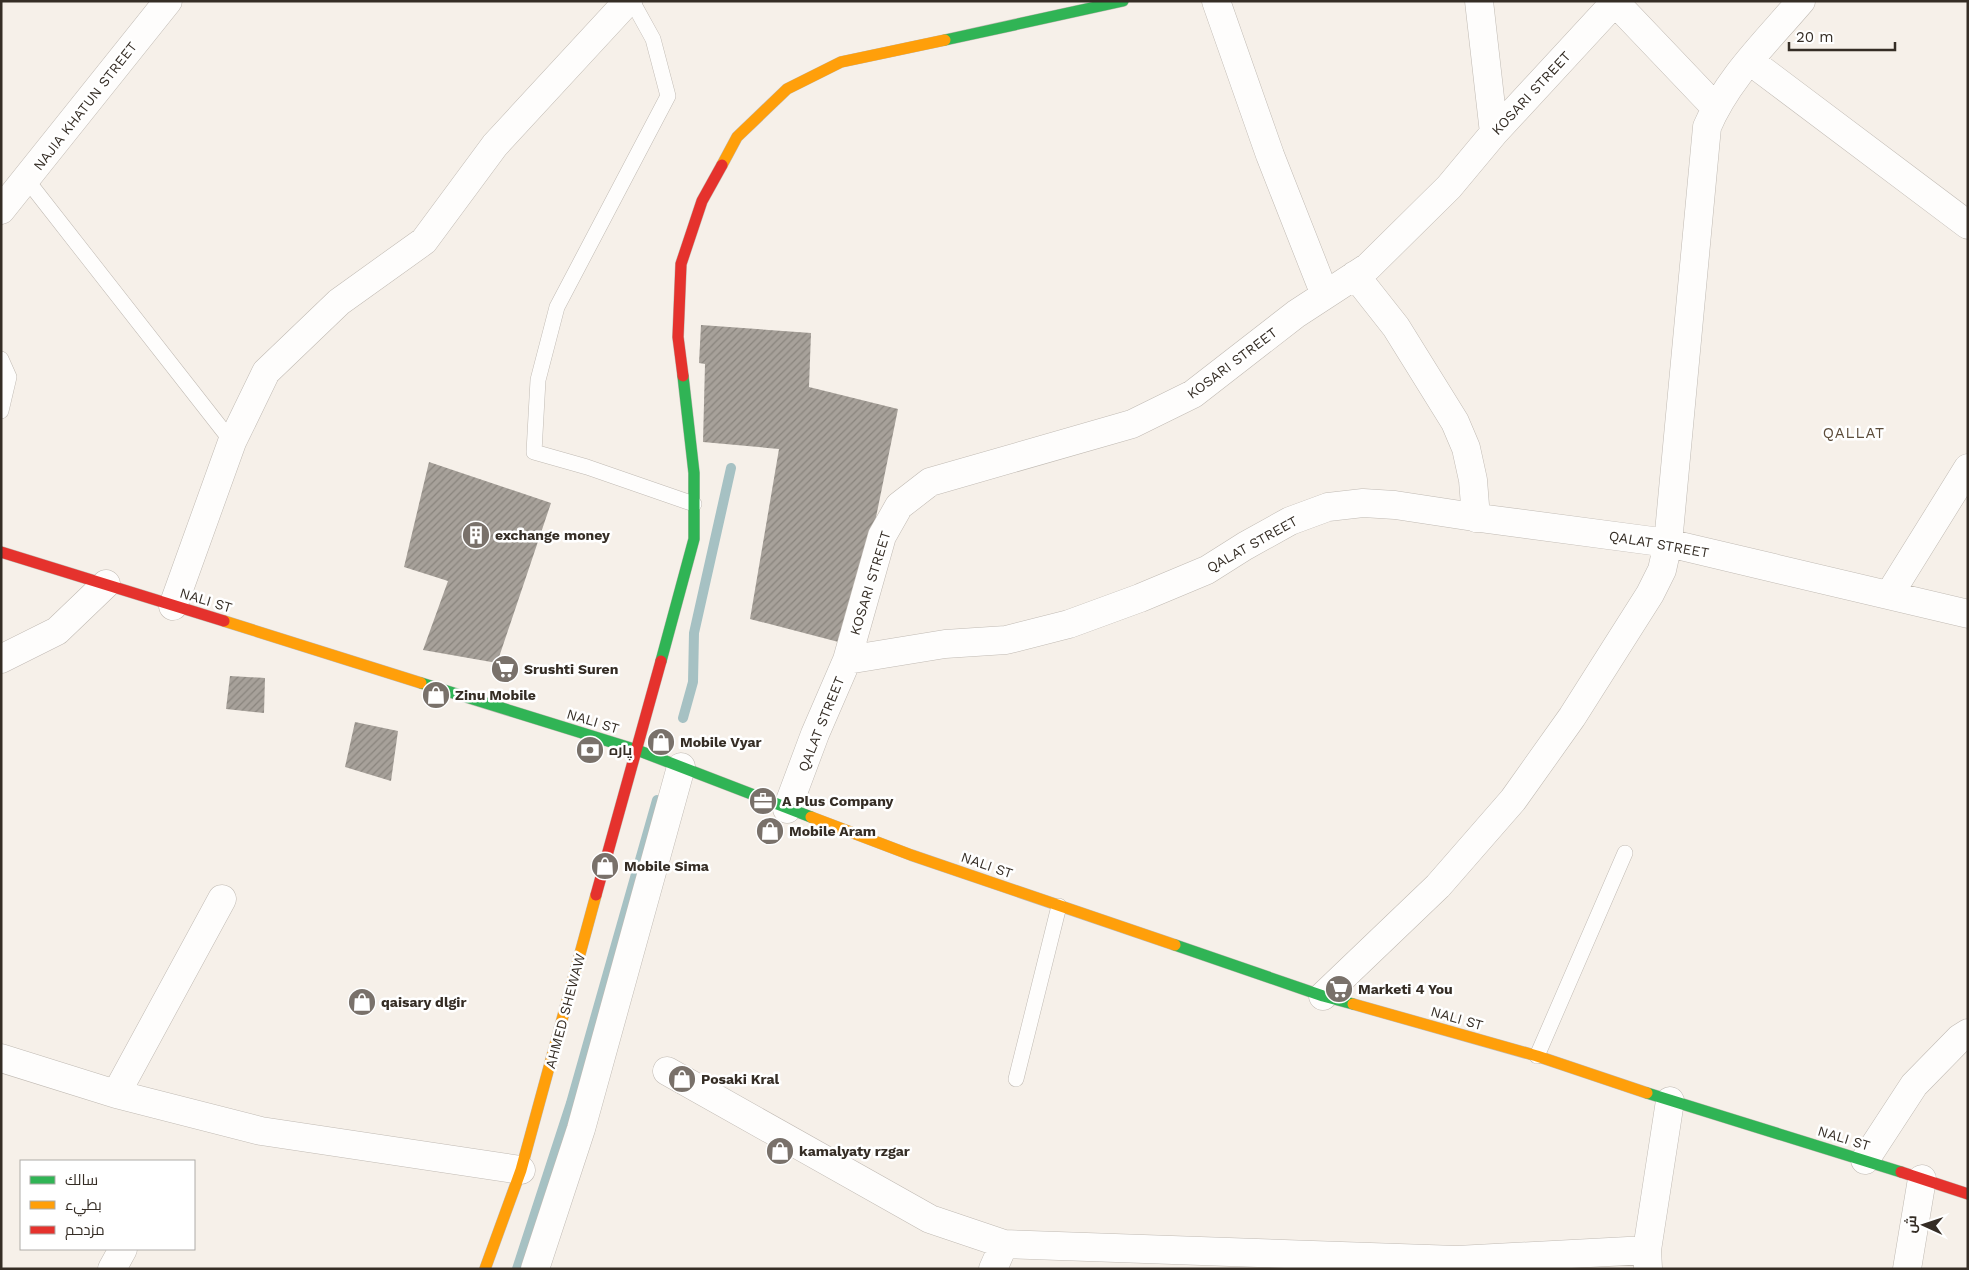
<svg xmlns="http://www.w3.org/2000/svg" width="1969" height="1270" font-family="'Work Sans',Cairo,sans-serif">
	<defs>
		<pattern id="building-hatch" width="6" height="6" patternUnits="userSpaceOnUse" patternTransform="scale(1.25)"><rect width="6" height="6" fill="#a7a19a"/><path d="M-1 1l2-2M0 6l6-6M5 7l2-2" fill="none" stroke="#89847d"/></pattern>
	</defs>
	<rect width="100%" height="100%" fill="#f6f0e9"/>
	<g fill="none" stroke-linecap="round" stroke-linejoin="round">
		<path stroke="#a6c1c3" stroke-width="10" d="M683,718L693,682L694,633L731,468
			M517,1269L571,1103L657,800"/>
	</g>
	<path fill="url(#building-hatch)" d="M701,325L811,333L809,387L898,409L850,645L750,619L779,449L703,442L705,364L699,363Z
		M429,462L551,503L497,663L423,650L448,581L404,567Z
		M230,676L265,678L264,713L226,709Z
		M355,722L398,731L391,781L345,767Z"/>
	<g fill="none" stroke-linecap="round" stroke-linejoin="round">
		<defs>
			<path id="lane" d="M632,1L653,39L668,96L557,307L538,380L534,452L587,467L694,504
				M27,180L232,442
				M1,359L9,377L1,411
				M1537,1056L1625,853
				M1016,1079L1059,906"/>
			<path id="street" d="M1216,1L1270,155L1325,295
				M1479,1L1494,133
				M1615,2L1715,107
				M1750,61L1968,225
				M1,210L168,1
				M1355,275L1396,327L1455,422L1466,448L1473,480L1476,518
				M1889,595L1968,468
				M173,606L232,442L266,372L339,302L424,241L495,145L628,1
				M1,659L57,631L106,584
				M847,660L882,536L899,506L930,482L1132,424L1193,394L1296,314L1368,267L1449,187L1494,133L1616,1
				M787,809L815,734L847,660L945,644L1006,640L1069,624L1140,598L1207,570L1245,546L1290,521L1328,507L1363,503L1395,505L1487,519L1668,543L1968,614
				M1323,996L1438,886L1513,800L1572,717L1650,594L1662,570L1668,543L1707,127C1727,79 1767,41 1801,1
				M1,1058L116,1094L261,1131L521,1170
				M667,1071L930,1219L1004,1244L1457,1260L1647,1250
				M116,1094L222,899
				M1865,1160L1914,1085L1960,1038L1968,1033
				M1648,1268L1647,1250L1670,1101
				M112,1269L123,1249
				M535,1269L581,1129L681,767
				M993,1269L1004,1244
				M1907,1269L1922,1179"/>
			<path id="fast" d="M945,40L1123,1
				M661,661L694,539V473L683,376
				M421,683L637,750L811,817
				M1175,945L1323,996L1353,1004
				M1647,1093L1901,1172"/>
			<path id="slow" d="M722,165L737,137L787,89L841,62L945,40
				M224,621L421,683
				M811,817L911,855L1175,945
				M1353,1004L1537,1056L1647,1093
				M485,1269L521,1170L596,895"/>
			<path id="jam" d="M683,376L678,337L681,264L702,201L722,165
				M1,552L224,621
				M596,895L661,661
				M1901,1172L1968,1194"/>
		</defs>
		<use href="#lane" stroke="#c0bab3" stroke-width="16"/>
		<use href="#street" stroke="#c0bab3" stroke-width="29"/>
		<use href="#fast" stroke="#c0bab3" stroke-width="12"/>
		<use href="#slow" stroke="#c0bab3" stroke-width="12"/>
		<use href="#jam" stroke="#c0bab3" stroke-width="12"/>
		<use href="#lane" stroke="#fefdfc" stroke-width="15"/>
		<use href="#street" stroke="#fefdfc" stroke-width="28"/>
		<use href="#fast" stroke="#30b455" stroke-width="11"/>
		<use href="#slow" stroke="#ff9f0a" stroke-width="11"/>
		<use href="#jam" stroke="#e5322d" stroke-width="11"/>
	</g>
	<defs>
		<symbol id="building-disc" viewBox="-11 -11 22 22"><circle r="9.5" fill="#79716a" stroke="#fff"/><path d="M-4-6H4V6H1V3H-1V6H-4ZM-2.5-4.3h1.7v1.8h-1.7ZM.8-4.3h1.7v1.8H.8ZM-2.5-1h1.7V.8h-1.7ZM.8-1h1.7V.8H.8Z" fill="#fff"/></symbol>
		<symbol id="supermarket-disc" viewBox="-11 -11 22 22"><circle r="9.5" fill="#79716a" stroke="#fff"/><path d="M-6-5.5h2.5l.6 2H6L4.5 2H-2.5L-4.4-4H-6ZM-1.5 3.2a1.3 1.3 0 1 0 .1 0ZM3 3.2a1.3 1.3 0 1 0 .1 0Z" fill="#fff"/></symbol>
		<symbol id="shop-disc" viewBox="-11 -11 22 22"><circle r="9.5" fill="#79716a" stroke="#fff"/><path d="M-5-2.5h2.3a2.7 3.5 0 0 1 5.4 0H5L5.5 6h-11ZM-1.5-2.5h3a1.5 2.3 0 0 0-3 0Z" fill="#fff"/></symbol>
		<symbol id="bank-disc" viewBox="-11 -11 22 22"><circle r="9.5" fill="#79716a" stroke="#fff"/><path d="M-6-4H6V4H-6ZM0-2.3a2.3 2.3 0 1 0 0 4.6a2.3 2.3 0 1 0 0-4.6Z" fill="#fff"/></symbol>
		<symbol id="office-disc" viewBox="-11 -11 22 22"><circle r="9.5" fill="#79716a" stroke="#fff"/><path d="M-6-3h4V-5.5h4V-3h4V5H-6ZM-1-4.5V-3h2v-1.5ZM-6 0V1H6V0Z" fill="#fff"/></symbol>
	</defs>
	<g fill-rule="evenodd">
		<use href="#building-disc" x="460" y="519" width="32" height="32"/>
		<use href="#supermarket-disc" x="489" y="653" width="32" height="32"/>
		<use href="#shop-disc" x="420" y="679" width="32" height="32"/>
		<use href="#shop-disc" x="645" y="726" width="32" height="32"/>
		<use href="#bank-disc" x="574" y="734" width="32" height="32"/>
		<use href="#office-disc" x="747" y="785" width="32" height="32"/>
		<use href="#shop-disc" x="754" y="815" width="32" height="32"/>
		<use href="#shop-disc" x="589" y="850" width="32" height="32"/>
		<use href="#supermarket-disc" x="1323" y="973" width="32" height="32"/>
		<use href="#shop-disc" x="346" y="986" width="32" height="32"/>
		<use href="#shop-disc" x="666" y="1063" width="32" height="32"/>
		<use href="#shop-disc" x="764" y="1135" width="32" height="32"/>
	</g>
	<g text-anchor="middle" stroke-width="5" stroke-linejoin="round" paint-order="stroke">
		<g font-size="14" fill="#352d25" stroke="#fff">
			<text transform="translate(1531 93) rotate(-47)" y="5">KOSARI STREET</text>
			<text transform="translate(85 106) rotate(-52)" y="5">NAJIA KHATUN STREET</text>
			<text transform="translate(1232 363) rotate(-37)" y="5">KOSARI STREET</text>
			<text transform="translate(1252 544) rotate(-29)" y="5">QALAT STREET</text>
			<text transform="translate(1659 544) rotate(10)" y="5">QALAT STREET</text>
			<text transform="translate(870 583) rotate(-73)" y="5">KOSARI STREET</text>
			<text transform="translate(206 600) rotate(17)" y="5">NALI ST</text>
			<text transform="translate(593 721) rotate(17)" y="5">NALI ST</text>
			<text transform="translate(821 724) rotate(-68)" y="5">QALAT STREET</text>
			<text transform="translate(987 865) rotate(19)" y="5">NALI ST</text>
			<text transform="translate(565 1011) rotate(-75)" y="5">AHMED SHEWAW</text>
			<text transform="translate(1457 1018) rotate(16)" y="5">NALI ST</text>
			<text transform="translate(1844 1138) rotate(17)" y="5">NALI ST</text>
		</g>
		<g font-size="14" font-weight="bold" fill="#352d25" stroke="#fff" text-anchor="start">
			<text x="495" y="540">exchange money</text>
			<text x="524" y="674">Srushti Suren</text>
			<text x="455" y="700">Zinu Mobile</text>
			<text x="680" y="747">Mobile Vyar</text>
			<text x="609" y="755">پاره</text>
			<text x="782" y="806">A Plus Company</text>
			<text x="789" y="836">Mobile Aram</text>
			<text x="624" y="871">Mobile Sima</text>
			<text x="1358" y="994">Marketi 4 You</text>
			<text x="381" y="1007">qaisary dlgir</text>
			<text x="701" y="1084">Posaki Kral</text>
			<text x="799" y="1156">kamalyaty rzgar</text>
		</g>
		<g font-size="15" letter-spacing="1" fill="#5c4c3a" stroke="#fff">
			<text x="1854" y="438">QALLAT</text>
		</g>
	</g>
	<rect width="1969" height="1270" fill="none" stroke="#352d25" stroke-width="5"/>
	<rect x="20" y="1160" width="175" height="90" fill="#ffffff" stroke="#aeaba8"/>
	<rect x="30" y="1176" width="25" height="8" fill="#30b455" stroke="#aeaba8"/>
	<text x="65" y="1185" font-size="15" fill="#352d25">سالك</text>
	<rect x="30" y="1201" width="25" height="8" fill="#ff9f0a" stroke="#aeaba8"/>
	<text x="65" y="1210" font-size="15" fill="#352d25">بطيء</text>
	<rect x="30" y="1226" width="25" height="8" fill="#e5322d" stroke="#aeaba8"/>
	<text x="65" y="1235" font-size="15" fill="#352d25">مزدحم</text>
	<g transform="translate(1924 1225) rotate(273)" stroke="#ffffff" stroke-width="4" paint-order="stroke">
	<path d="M0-4L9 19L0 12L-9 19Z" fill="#352d25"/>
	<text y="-8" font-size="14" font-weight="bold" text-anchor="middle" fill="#352d25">ش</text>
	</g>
	<path d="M1789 42v8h106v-8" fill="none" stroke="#352d25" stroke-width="2.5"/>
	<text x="1796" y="42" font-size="15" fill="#352d25" stroke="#ffffff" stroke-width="4" paint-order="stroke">20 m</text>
</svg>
